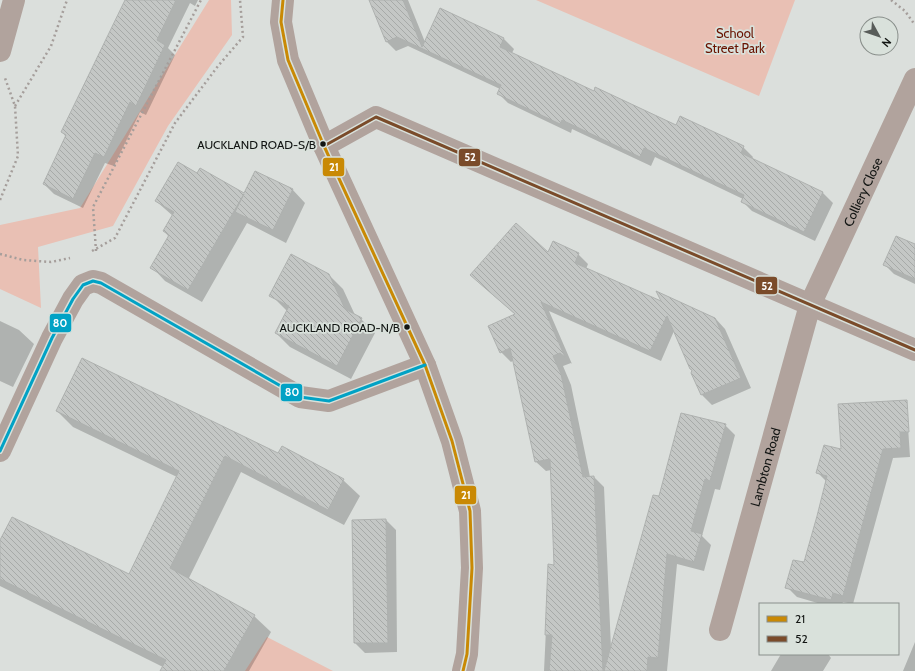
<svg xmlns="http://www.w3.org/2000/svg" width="915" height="671" font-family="Cabin,sans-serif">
	<defs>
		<pattern id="building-back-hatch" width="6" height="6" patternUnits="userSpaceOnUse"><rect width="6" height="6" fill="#c4c7c5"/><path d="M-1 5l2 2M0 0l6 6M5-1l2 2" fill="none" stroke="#a7aaa8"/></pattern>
	</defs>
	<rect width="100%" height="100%" fill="#dbdfdc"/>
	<path fill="#e9c0b4" d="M209,0H231L232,35L168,126L113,226L38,247L41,308L0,289V225L80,208Z
		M536,0H795L759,96Z
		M267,637L333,671H245Z"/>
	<path fill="#0003" d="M126,0H198L195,6L190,3L168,48L175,55L146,115L140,112L114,166L105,163L83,208L54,194L44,184L66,137L62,132Z
		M370,0H408L425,42L504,39L514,49L512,53L594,92L677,126L743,147L753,157L752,159L823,193L833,203L815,241L752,211L742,201L743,199L655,157L651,166L572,129L571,133L508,103L498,93L500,89L408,46L396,51L386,41Z
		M200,169L244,195L292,189L305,203L286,243L247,223L202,302L165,281L152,267L169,237L164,231L173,216L156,201L197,175Z
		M915,246V284L894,274L884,264Z
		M548,253L578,254L588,264L586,269L663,303L715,318L725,329L751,388L712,405L702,395L692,373L693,371L674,331L661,361L549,311L572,364L571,363L563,366L571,385L590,477H594L604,487L611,648L659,497L725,425L735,435L720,490L715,489L702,536L711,545L704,571L677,564L667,671H544L549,566H555L551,470L546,471L535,461L514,360L511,362L501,352L516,315L482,285Z
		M329,275L343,289L355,315L361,319L375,333L351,379L290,347L276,333L287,311L271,295Z
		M0,321L19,330L34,344L13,387L0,381Z
		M57,411L278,455L343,480L360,496L344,525L241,472L188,580L254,616L271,632L249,671H161L163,667L0,586V542L129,575L177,477L73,427Z
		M907,412L910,457L893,458L853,604L843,602L842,604H821L797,597L787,587L805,564L827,482L818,473L842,451Z
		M386,520L396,530L397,652L365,653L355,643Z
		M915,642V671H903Z
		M781,654H828L831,658L823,671H771Z"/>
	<path fill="url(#building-back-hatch)" stroke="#aeb1af" d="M125,0H176L157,40L165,45L136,106L130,102L104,157L95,153L73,199L43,184L66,135L61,132Z
		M369,0H403L422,47L440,8L504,38L500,47L594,91L595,87L676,125L680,116L744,146L741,153L823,192L804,232L741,202L744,195L644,148L640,157L562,120L560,124L497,94L501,85L397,37L386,42Z
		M178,162L197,173L200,168L244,193L255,171L293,189L273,230L235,212L244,194L188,290L150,268L169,235L163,231L174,212L155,201Z
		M516,223L548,252L553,241L579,253L575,263L661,301L656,291L715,318L741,378L701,395L691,373L692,370L690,369L667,316L650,351L541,302L565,357L560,353L553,356L561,374L583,477L594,476L603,671H549L552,635H545L548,564L554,565L550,459L535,462L510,348L500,353L488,326L515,314L470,275Z
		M896,236L915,244V279L883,265Z
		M291,254L329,274L345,309L362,318L337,366L275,333L289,306L269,296Z
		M82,358L278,453L282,446L344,479L328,510L225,456L170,568L255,615L224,671H160L166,660L0,579V540L12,517L129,574L179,471L56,411Z
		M907,400L909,432H900L901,448L883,449L843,596L833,593L831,600L785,588L793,560L804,562L817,516L827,476L816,473L824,445L841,449L838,404Z
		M681,413L726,424L710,481L705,479L691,531L702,534L694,562L667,554L658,658L648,657L647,671H604L653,495L659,496Z
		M386,519L388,643H354L352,520Z"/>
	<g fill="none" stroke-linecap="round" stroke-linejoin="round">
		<path stroke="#a59e9b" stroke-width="2.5" stroke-dasharray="2 3" stroke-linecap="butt" d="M891,0L905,11L915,25
			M15,106L51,46L67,0
			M0,200L18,156L15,106L5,78
			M92,251L115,238L175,123L218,66L243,37L240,0
			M96,251L93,207L201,0
			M0,254L23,260L51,262L70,258"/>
		<g stroke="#b1a39d" stroke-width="22">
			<path d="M283,0L281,22L288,60L324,146L425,365L452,441L470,511L472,568L467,654L463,671"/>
			<path d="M0,51L14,0"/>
			<path d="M324,146L376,117L915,350"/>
			<path d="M0,451L52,338L73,299L83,285L93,281L101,283L300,397L329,401L425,365"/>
			<path id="s1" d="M720,630L810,305L915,79"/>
		</g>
		<defs>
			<path id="bus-1" d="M283,0L281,22L288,60L324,146L425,365L452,441L470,511L472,568L467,654L463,671"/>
			<path id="bus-2" d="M324,146L376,117L915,350"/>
			<path id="bus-3" d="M0,451L52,338L73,299L83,285L93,281L101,283L300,397L329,401L425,365"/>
		</defs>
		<use href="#bus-1" stroke="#d9e1db" stroke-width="6"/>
		<use href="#bus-2" stroke="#d9e1db" stroke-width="6"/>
		<use href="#bus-3" stroke="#d9e1db" stroke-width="6"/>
		<use href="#bus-1" stroke="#c98904" stroke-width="3"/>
		<use href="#bus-2" stroke="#7a4b2a" stroke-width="3"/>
		<use href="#bus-3" stroke="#01a2c5" stroke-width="3"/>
	</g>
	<g fill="#121513" stroke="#d9e1db" stroke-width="1.5">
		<circle cx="323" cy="144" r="3.5"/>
		<circle cx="407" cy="327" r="3.5"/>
	</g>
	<g text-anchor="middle" stroke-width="3.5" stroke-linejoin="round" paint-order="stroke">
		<g font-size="12" fill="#121513" stroke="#d9e1db" text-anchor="end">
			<text x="316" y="149">AUCKLAND ROAD-S/B</text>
			<text x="400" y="332">AUCKLAND ROAD-N/B</text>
		</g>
		<g font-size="13" fill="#691300" stroke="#d9e1db">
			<text x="735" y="38">School<tspan x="735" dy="15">Street Park</tspan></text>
		</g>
		<g font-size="13" fill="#121513" stroke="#d9e1db">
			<text dy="5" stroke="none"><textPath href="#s1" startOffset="462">Colliery Close</textPath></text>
			<text dy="5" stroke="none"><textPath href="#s1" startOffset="169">Lambton Road</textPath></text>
		</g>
	</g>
	<g stroke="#d9e1db" stroke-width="1.5">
		<rect x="458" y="148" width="23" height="19" rx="4" fill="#7a4b2a"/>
		<rect x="322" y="157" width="23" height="20" rx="4" fill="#c98904"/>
		<rect x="755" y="276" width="23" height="19" rx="4" fill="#7a4b2a"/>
		<rect x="49" y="313" width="23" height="20" rx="4" fill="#01a2c5"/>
		<rect x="280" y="383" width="23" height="19" rx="4" fill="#01a2c5"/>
		<rect x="454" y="485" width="23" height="20" rx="4" fill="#c98904"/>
	</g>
	<g font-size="11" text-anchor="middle" font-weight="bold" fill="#fff">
		<text x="470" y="161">52</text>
		<text x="334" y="171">21</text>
		<text x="767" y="290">52</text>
		<text x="60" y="327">80</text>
		<text x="292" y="396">80</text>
		<text x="466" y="499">21</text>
	</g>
	<rect x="759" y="603" width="140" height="52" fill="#d9e1db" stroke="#898f8b"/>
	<rect x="767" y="616" width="20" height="6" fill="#c98904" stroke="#898f8b"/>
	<text x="795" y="623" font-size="12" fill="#121513">21</text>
	<rect x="767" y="636" width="20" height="6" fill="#7a4b2a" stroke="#898f8b"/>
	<text x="795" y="643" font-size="12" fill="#121513">52</text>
	<g transform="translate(879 36) rotate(130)"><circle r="19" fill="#d9e1db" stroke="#898f8b"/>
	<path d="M0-3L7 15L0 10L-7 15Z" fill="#585c59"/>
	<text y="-6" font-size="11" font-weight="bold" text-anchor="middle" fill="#121513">N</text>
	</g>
</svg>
